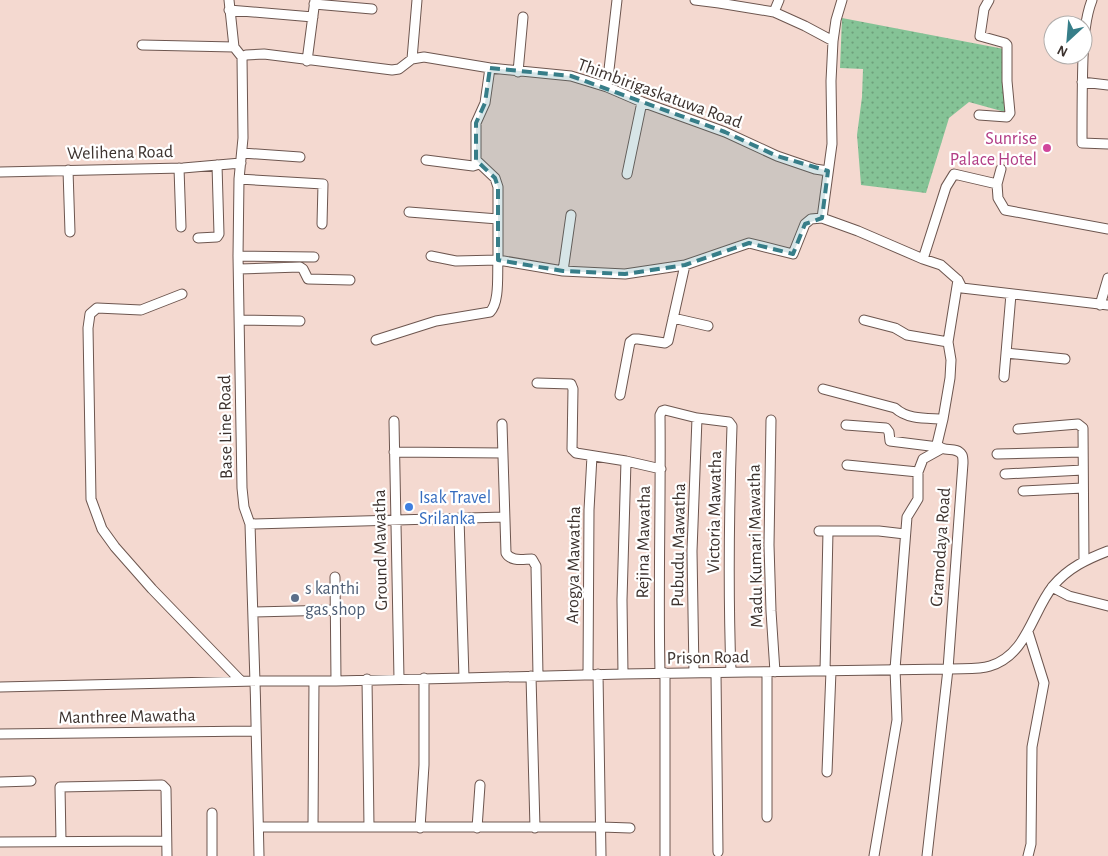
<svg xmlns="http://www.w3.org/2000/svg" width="1108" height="856" font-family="'Alegreya Sans',sans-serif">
	<defs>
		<pattern id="grass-dots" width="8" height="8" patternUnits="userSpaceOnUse" patternTransform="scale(1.25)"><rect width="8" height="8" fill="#85c396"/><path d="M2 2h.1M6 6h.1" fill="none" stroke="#6e9f7b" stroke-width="1.8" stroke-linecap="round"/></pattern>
	</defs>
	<rect width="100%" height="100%" fill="#f4d9d0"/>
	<path fill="url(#grass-dots)" d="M842,18L1004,49L1005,112L969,102L949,118L926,193L861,185L857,135L862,97L863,69L840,68Z"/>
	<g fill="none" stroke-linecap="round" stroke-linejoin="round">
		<defs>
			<path id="minor" d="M229,0L234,47L242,57L243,138L239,179L238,256L242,488L244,507L250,524C254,635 257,745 259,856
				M695,0L719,3L774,12L805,26L833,41
				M842,0L836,20L833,41L831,81L832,144L822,218L858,231L923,259L941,265L958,280L962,288L1108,305
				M1092,0C1085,18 1084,39 1083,58C1082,86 1082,115 1082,143L1108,144
				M314,4L372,9
				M229,10L313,17
				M774,12L779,0
				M142,45L234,47
				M242,57L246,55L264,54L392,70L399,69L412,59L424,57L490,68L571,76L607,87L642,102L725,132L777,156L815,169L828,171
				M412,59L417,0
				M307,61L315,0
				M490,68L485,103L476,123V160L495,178L498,187V260L563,271L625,274L685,265L749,243L793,254L805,224L811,219L822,218
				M518,72L523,17
				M1082,82L1108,85
				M607,87L617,0
				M979,115L1007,117L1010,113L1007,81V45L1005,43L980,36L984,9L989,0
				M242,153L300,157
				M426,160L473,166L479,164
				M179,168L181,227
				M68,170L70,232
				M0,172L183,168L241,163
				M627,174L642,102
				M239,179L323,184L322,224
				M997,184L998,198L1005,210L1108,229
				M409,212L498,219
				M198,238L217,237L219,234L217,165
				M238,256L314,257
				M923,259L946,187L954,174L997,184L1001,169
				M239,269L300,267L303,269L308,279L350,280
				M563,271L571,215
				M182,294L141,310L97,308L90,314L88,328L91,499L102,529L115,547L152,589L241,681
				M1100,305L1108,278
				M673,318L708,326
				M240,320L300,321
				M864,320L895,328L907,335L948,342
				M376,340L436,321L490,312C500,302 497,274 498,260L456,261L431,256
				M1006,353L1065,359
				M1004,377L1011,294
				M537,383L571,384L573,389L572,449L576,453L626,461L661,469
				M823,389L895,408C908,420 927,418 943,419
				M620,395L630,342L634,339H638L665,343L668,341L685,265
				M771,420L769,545L771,611L775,672
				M394,421L399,679
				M502,424L506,553C511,562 523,559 532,559L536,566L538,676
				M846,425L886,428L889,432L890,441L938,447
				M1018,429L1078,424L1083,428L1084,561
				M394,452L503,453
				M997,454L1083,452
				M847,465L918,472
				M1005,474L1083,470
				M1023,491L1083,488
				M459,518L464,678
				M250,524L504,517
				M819,531H879L905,534
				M335,577L336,681
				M1052,587L1069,596L1108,606
				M253,612L336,610
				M1028,632L1044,683L1032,747L1031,844L1028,856
				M825,671L828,531
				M767,672V817
				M660,673C658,587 661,501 660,415L662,411L665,410L697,418L729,422L732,426C729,509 728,590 731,672
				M665,673V856
				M694,673L692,551L697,418
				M716,673L718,852
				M598,674L601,856
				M623,674L622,600L626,461
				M588,675L589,510L592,456
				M531,676L535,828
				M367,679L369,827
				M0,687L256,681H336L464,678L623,674L948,669C961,668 979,670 990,666C1027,655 1032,612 1053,586C1068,568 1087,559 1108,551
				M0,734L255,731
				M827,772L831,671
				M0,782L31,781
				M212,813V856
				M259,827H601L630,828
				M313,827L314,681
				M420,828L424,765V678
				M477,828L480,785
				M61,841L60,787L162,785L166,789L167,856
				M0,842L166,841
				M874,856L897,720L895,669L907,517L918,499V472L923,459L941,449
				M927,856L948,669L963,463C963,460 963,457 962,455C956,445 943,454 937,444L943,419L950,378L951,360L948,342L958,280"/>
		</defs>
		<use href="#minor" stroke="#6d564f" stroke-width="11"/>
		<use href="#minor" stroke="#fff" stroke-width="9"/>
	</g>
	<path fill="#377e89" fill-opacity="0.2" stroke="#377e89" stroke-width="4" stroke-dasharray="10 6" stroke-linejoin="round" d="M490,68L571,76L725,132L777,156L828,171L822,218L805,224L793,254L749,243L685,265L625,274L563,271L498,260V187L495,178L476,160V123L485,103Z"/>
	<circle fill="#d1479c" stroke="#fff" stroke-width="2" cx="1047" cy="148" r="5"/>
	<circle fill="#3f7fe0" stroke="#fff" stroke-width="2" cx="409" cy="507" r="5"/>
	<circle fill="#5c6f8a" stroke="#fff" stroke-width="2" cx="295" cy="598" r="5"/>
	<g text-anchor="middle" stroke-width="4.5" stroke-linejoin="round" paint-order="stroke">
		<g font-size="18" fill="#3c322e" stroke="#fff">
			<text transform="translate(660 93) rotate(20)" y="6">Thimbirigaskatuwa Road</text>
			<text transform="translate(120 152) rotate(-1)" y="6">Welihena Road</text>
			<text transform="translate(225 427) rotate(-91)" y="6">Base Line Road</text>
			<text transform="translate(714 512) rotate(-89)" y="6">Victoria Mawatha</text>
			<text transform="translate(643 542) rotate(-89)" y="6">Rejina Mawatha</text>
			<text transform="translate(678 545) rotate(-89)" y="6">Pubudu Mawatha</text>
			<text transform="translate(755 546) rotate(-91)" y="6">Madu Kumari Mawatha</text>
			<text transform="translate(940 547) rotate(-86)" y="6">Gramodaya Road</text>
			<text transform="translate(380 550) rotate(-91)" y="6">Ground Mawatha</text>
			<text transform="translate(573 565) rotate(-89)" y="6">Arogya Mawatha</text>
			<text transform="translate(708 657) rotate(-1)" y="6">Prison Road</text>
			<text transform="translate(127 716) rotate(-1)" y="6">Manthree Mawatha</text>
		</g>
		<g font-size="18" fill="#b23c85" stroke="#fff" text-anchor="end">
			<text x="1037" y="144">Sunrise<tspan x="1037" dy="21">Palace Hotel</tspan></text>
		</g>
		<g font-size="18" fill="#366cbe" stroke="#fff" text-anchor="start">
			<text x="419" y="503">Isak Travel<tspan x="419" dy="21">Srilanka</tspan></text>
		</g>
		<g font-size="18" fill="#4e5e75" stroke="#fff" text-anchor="start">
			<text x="305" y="594">s kanthi<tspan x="305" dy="21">gas shop</tspan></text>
		</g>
	</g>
	<g transform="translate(1068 40) rotate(206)"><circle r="24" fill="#ffffff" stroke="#b1adab"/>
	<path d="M0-4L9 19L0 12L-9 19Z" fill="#377e89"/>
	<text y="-8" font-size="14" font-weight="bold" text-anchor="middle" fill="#3c322e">N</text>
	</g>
</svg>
